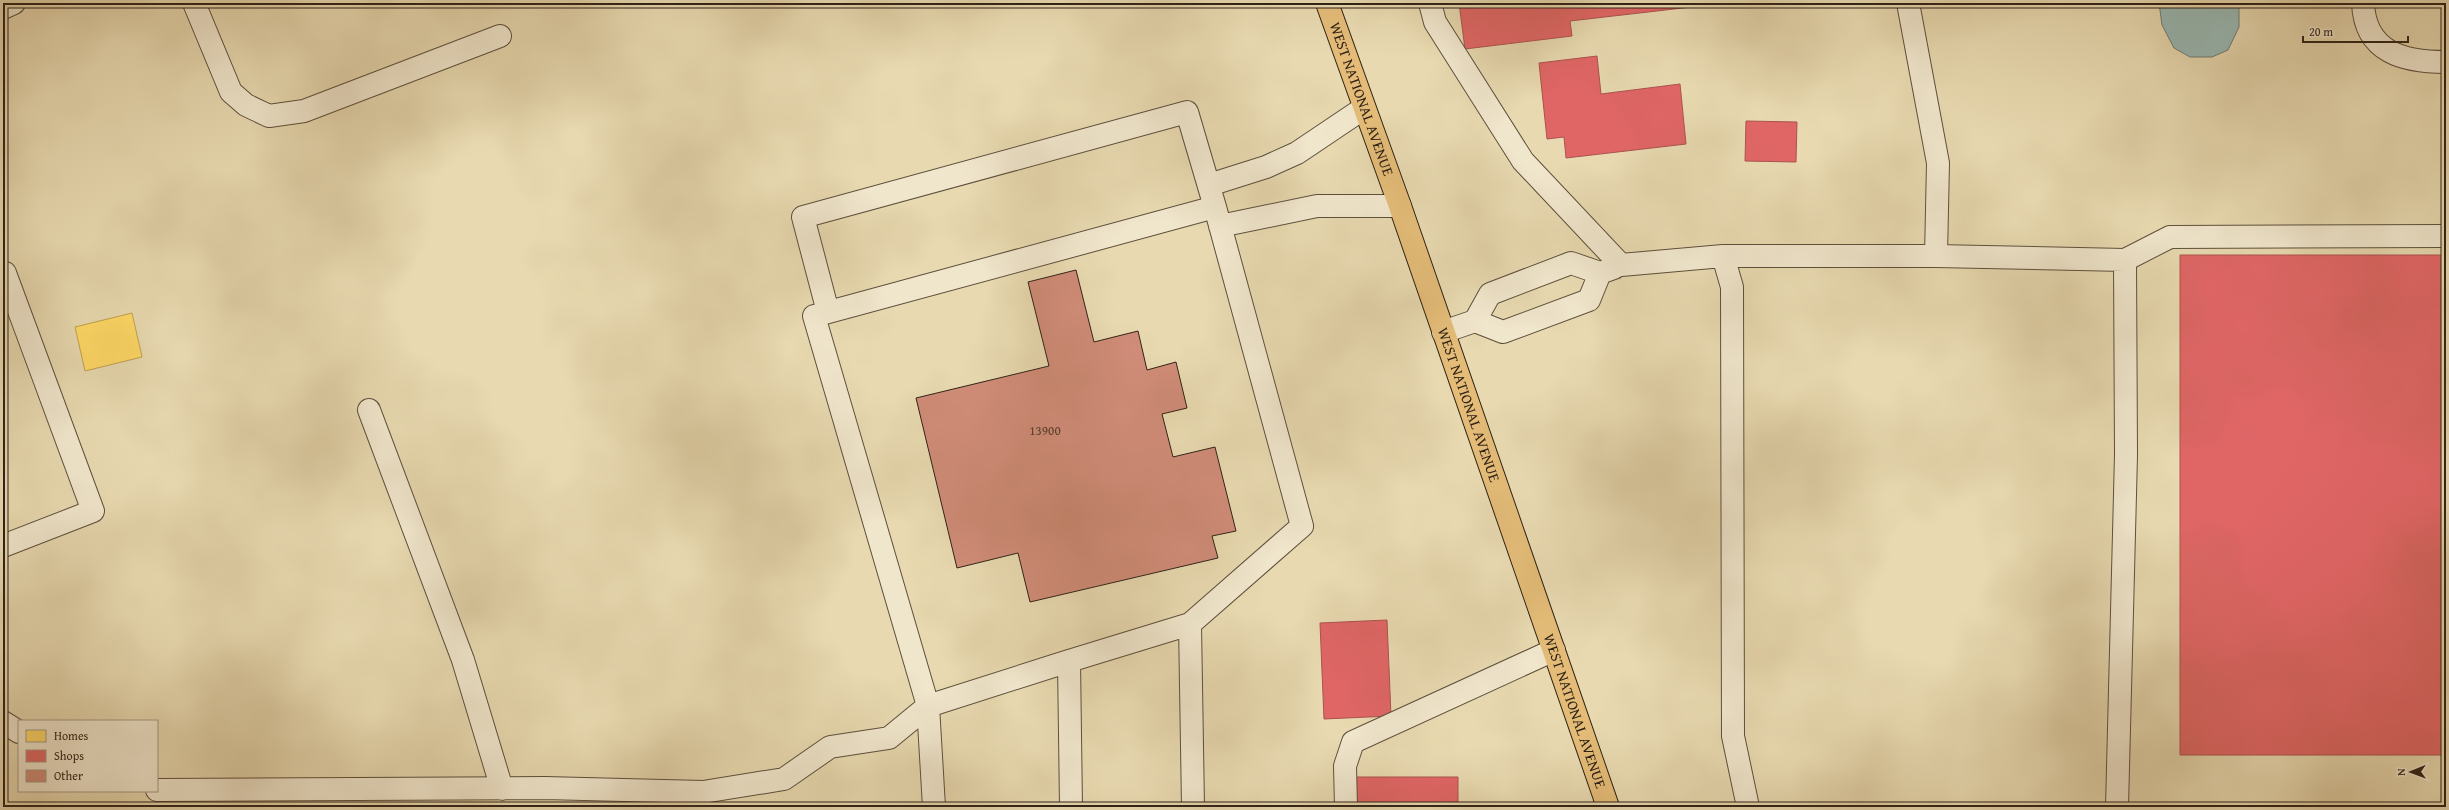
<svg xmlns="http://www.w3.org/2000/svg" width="2449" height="810" font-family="'Gentium Book Plus',serif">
	<rect width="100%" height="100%" fill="#e8d9b0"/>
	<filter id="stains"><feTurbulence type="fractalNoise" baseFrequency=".005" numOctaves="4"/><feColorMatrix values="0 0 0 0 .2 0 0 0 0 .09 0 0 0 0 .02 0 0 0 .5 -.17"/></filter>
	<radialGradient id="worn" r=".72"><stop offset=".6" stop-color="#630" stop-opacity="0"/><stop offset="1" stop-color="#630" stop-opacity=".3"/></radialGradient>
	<path fill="#99b9b4" stroke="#6f7d75" d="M2159,3H2239V27L2228,50L2212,57H2190L2174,48L2162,25Z"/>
	<path fill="#ffd966" stroke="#c1a24e" d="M2394,3H2446V5H2394Z
		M132,313L142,357L85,371L75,327Z"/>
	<path fill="#e06666" stroke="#ab524e" d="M1459,3H1726L1570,21L1572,36L1465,49Z
		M1597,56L1601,94L1680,84L1686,144L1566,158L1564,137L1547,139L1539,63Z
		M1746,121L1797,122L1796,162L1745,161Z
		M2180,255H2446V755H2180Z
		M1387,620L1391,716L1324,719L1320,623Z
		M1348,777H1458V807H1349Z"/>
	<path fill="#d08c78" stroke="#2f2216" d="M1076,270L1094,342L1138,331L1147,370L1176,362L1187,408L1162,414L1173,457L1215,447L1236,531L1212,536L1218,558L1030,602L1018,553L957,568L916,398L1049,366L1028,282Z"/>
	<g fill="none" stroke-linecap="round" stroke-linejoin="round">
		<defs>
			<path id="minor" d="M194,3L231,92L246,105L269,116L304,111L500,36
				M1430,3L1435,22L1523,161L1621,265L1723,256L1732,287L1733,736L1748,807
				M1908,3L1938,163L1936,256L2125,260
				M2363,3C2365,53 2404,62 2446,62
				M3,8L14,3
				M1209,185L1266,167L1297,153L1364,108
				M1220,226L1317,206H1400
				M1723,256H1936
				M3,274L5,273L93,511L3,546
				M828,312L803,217L1187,112L1215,207L1302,526L1190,624L1069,661L1071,807
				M1475,321L1490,294L1571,263L1600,273L1614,268
				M1443,332L1475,321L1503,332L1589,300L1600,273
				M369,410L463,660L502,789
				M1190,624L1193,807
				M3,722L19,732
				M157,790L545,788L703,792L784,779L830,747L889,738L928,706L1069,661
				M934,807L928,706L814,316L1215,207
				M1346,807L1345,766L1353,742L1554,650
				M2117,807L2126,455L2125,260L2170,237L2446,236"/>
			<g id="major">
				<path id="s1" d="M1327,3L1400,206L1608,807"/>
			</g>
		</defs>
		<use href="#minor" stroke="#5d503c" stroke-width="24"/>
		<use href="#major" stroke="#2f2216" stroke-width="24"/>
		<use href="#minor" stroke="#f0e6cc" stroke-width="22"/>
		<use href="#major" stroke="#e4bc78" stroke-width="22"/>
	</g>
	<g text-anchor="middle" stroke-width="4" stroke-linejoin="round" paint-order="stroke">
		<g font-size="13" fill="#573c2e">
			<text x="1045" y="435">13900</text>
		</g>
		<g font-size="15" fill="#2f2216" stroke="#f0e6cc">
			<text dy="5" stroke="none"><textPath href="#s1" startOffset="102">WEST NATIONAL AVENUE</textPath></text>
			<text dy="5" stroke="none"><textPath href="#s1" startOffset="426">WEST NATIONAL AVENUE</textPath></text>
			<text dy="5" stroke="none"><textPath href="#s1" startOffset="750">WEST NATIONAL AVENUE</textPath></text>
		</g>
	</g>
	<rect width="2449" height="810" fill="none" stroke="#e8d9b0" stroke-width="16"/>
	<rect x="4" y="4" width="2441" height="802" fill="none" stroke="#2f2216" stroke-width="2"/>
	<rect x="8" y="8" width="2433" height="794" fill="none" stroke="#2f2216"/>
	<rect x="18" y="720" width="140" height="72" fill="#f0e6cc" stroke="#a39883"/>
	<rect x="26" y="730" width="20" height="12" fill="#ffd966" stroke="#a39883"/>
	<text x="54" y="740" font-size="12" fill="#2f2216">Homes</text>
	<rect x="26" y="750" width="20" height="12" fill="#e06666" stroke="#a39883"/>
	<text x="54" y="760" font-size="12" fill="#2f2216">Shops</text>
	<rect x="26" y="770" width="20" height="12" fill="#d08c78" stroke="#a39883"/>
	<text x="54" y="780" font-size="12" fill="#2f2216">Other</text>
	<g transform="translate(2411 772) rotate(269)" stroke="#f0e6cc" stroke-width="3" paint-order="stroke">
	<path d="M0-3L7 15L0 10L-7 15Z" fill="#2f2216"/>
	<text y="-6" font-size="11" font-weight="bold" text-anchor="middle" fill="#2f2216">N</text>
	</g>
	<path d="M2303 36v6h105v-6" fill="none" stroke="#2f2216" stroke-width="2"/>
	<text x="2309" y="36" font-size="12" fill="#2f2216" stroke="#f0e6cc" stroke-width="3" paint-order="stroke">20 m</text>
	<rect width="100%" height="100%" filter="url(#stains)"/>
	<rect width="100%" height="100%" fill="url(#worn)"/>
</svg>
